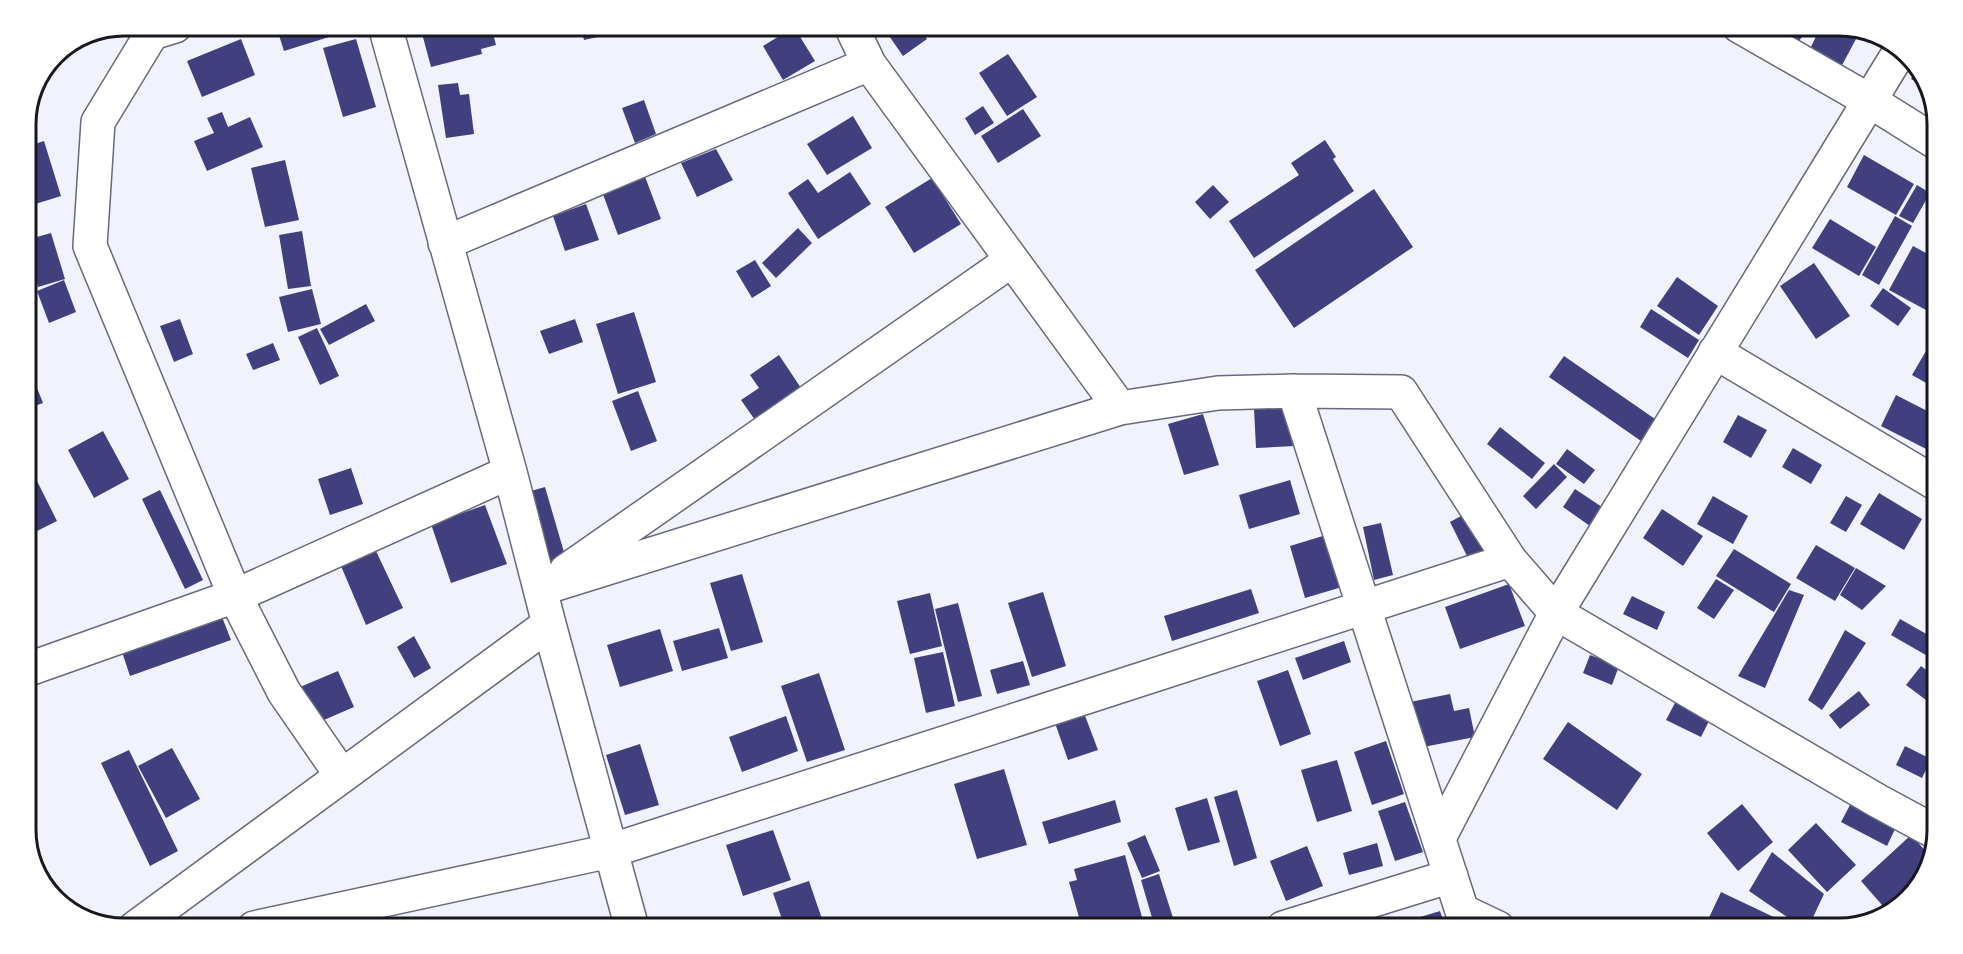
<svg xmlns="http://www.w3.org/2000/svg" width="1963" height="954" font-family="Ubuntu,sans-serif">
	<rect width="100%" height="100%" fill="#f2f2fc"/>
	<path fill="#423f7f" d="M276,26H357L358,28L284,51Z
		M420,26H491L496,45L481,49L482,54L431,67Z
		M580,26H600L602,36L584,40Z
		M890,26H918L927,39L903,56L885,30Z
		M1786,26H1810L1796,45L1781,34Z
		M1821,26H1829L1856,39L1841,67L1809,51Z
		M794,27L815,61L783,80L763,46Z
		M241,39L255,75L202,97L187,61Z
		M356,39L376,107L343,117L323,48Z
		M1008,54L1037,97L1007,116L979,73Z
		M1918,67L1921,70L1927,88L1911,79Z
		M458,83L460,95L469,94L474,134L446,138L438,85Z
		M644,100L656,134L635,143L622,108Z
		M983,106L994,123L975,135L965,118Z
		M1933,106L1937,118V120L1929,116Z
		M1023,109L1041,136L998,163L981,136Z
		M222,112L228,127L250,117L263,147L207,171L194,141L214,133L207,118Z
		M853,116L872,148L827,175L807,144Z
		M1325,140L1336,157L1333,159L1354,191L1254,258L1229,221L1299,175L1291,163Z
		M44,141L61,196L29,206L26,197V147Z
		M716,149L733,180L697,197L681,163Z
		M1864,155L1914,184L1896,215L1847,187Z
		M285,160L299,220L265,227L251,168Z
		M850,172L871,204L818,239L788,193L808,179L818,193Z
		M644,174L661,219L618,235L601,189Z
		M932,178L961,224L914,253L885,207Z
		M1213,185L1229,202L1210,219L1195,202Z
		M1917,185L1930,193L1913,223L1899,216Z
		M1374,189L1413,247L1294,328L1255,270Z
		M586,204L599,240L565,251L553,216Z
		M1895,216L1912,226L1879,285L1862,275Z
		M1830,219L1876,247L1859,276L1812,248Z
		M798,228L812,243L776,278L762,263Z
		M302,231L311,286L288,289L279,235Z
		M51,233L65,279L38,287L26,240Z
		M1913,246L1937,259V316L1889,290Z
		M755,260L771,286L752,298L736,271Z
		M1814,263L1850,316L1816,339L1780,286Z
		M1677,277L1718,306L1699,335L1657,306Z
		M64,280L76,312L49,323L37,291Z
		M1883,288L1911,308L1898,326L1870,306Z
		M312,289L321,324L288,332L279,297Z
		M26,292L33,311L26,314Z
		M366,304L375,321L329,345L320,329Z
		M1651,309L1699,340L1688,358L1640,327Z
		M634,312L656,382L618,394L596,324Z
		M180,319L193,354L174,362L160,326Z
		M575,319L583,342L549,354L540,331Z
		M317,328L339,376L320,385L298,337Z
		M1937,332V389L1912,375Z
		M273,343L280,360L253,370L246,354Z
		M779,355L801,388L755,420L741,400L759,388L750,375Z
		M1564,356L1655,419L1641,441L1549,377Z
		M26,360L43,403L26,409Z
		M638,391L657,441L631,451L612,401Z
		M1896,395L1937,416L1936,454L1881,426Z
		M1292,408L1294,446L1256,448L1254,409Z
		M1203,414L1219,465L1184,475L1168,424Z
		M1738,415L1767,430L1751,458L1723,442Z
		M1500,427L1545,463L1532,479L1487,444Z
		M103,431L129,479L94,498L68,450Z
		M1793,448L1822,465L1811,484L1782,467Z
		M1567,449L1595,470L1584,484L1556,464Z
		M1554,464L1567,477L1536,509L1523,496Z
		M351,468L363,504L330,515L318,479Z
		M32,471L57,521L27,536L26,474Z
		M1290,480L1300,514L1249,529L1239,495Z
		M545,487L566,559L544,566L524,493Z
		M1575,489L1602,507L1590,526L1563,507Z
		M160,490L203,580L185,589L142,499Z
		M1879,493L1922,519L1904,550L1860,524Z
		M1713,496L1748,516L1733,544L1697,524Z
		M1846,496L1862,505L1846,532L1830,523Z
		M485,505L507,564L451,583L431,524Z
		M1662,509L1703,536L1683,566L1643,538Z
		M1470,511L1490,549L1469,560L1450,522Z
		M1381,523L1393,575L1374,580L1363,527Z
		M1326,535L1342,587L1305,598L1290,546Z
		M1816,545L1855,568L1835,601L1796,578Z
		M375,549L403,608L366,625L341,566Z
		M1734,549L1791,584L1774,612L1716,576Z
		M1856,568L1886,586L1862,610L1840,595Z
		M742,574L763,642L731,651L710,583Z
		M1716,579L1734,590L1714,619L1697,608Z
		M1509,584L1525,626L1460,649L1445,607Z
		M1251,589L1259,613L1172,641L1164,616Z
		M1789,590L1804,595L1765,688L1738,676Z
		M1043,592L1066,666L1032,677L1008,603Z
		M930,593L942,646L910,654L897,601Z
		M1632,596L1665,612L1657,630L1623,614Z
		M958,603L982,696L958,702L935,609Z
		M222,617L231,640L130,676L122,652Z
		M1900,619L1937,640V647L1931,658L1891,635Z
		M719,628L728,658L682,671L673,641Z
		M660,629L673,671L620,687L607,645Z
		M1845,630L1866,643L1822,710L1808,700Z
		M414,636L431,668L414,678L397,647Z
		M1344,641L1351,662L1303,680L1295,658Z
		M943,652L955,706L926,713L914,658Z
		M1590,655L1619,666L1612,685L1583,673Z
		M1023,661L1030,685L997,694L990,670Z
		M1921,666L1937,678V692L1930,703L1906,685Z
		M1288,670L1311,734L1280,746L1257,681Z
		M338,671L354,707L317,723L300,687Z
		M819,673L845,750L807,762L781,686Z
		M1859,691L1870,705L1840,729L1829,715Z
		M1450,694L1454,711L1469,708L1475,737L1418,748L1410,702Z
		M1676,701L1710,719L1701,737L1666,720Z
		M1084,713L1098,750L1068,760L1055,723Z
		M786,716L798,751L742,772L729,737Z
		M1568,722L1642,774L1617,810L1543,759Z
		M1386,741L1404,794L1372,805L1354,752Z
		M640,744L659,805L625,815L606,755Z
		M1905,746L1931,759L1922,778L1896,765Z
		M172,748L200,799L166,818L138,766Z
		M129,750L178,851L150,866L101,763Z
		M26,757L36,774L26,781Z
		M1337,760L1352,811L1317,822L1301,770Z
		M1004,769L1027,845L977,859L954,784Z
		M1237,790L1257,858L1234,866L1214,797Z
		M1207,798L1220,842L1188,851L1175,808Z
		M1115,800L1121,822L1049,844L1042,822Z
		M1405,802L1423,852L1395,861L1378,811Z
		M1851,803L1896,827L1887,846L1841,822Z
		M1742,804L1773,842L1738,871L1707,833Z
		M1816,823L1856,865L1827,892L1788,850Z
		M773,830L791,880L743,896L726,845Z
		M1145,835L1160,871L1142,878L1127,843Z
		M1911,835L1931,857L1927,873L1893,912L1889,913L1861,881Z
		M1377,843L1383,866L1349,875L1343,853Z
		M1307,846L1323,886L1286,901L1270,861Z
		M1772,852L1824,894L1808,928H1803L1749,891Z
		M1125,855L1145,928H1100L1099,925L1082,928L1069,882L1077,880L1074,869Z
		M1159,874L1175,924L1155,928L1141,880Z
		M809,881L823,922L806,928H785L773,893Z
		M1721,892L1797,928H1720L1707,922Z
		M1440,911L1446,928H1384Z
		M441,919L444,928H410Z"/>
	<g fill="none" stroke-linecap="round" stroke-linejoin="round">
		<defs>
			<path id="street" d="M175,26L152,33L98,122L90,246L235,596L284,692L342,776
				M385,26L510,472L549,624L632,928
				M851,26L869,64L1120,408
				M1739,26L1870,101L1937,143
				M445,243L869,64
				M1715,352L1937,484
				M1294,391L1462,911L1469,928
				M566,571L1012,260
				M540,589L1120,408L1218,393L1294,391L1401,392L1510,560L1556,613L1878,801L1937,833
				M26,670L235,596L510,472
				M1439,838L1556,613L1900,51
				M1462,911L1498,928
				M135,928L549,624
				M254,928L610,851L1510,560
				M1283,928L1451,876"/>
		</defs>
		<use href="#street" stroke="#67697d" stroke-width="36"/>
		<use href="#street" stroke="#fff" stroke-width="33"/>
	</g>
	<path d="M0 0H1963V954H0ZM124 36H1839A88 88 0 0 1 1927 124V830A88 88 0 0 1 1839 918H124A88 88 0 0 1 36 830V124A88 88 0 0 1 124 36Z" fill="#fff" fill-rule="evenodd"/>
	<path fill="none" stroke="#181820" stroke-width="3" d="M124 36H1839A88 88 0 0 1 1927 124V830A88 88 0 0 1 1839 918H124A88 88 0 0 1 36 830V124A88 88 0 0 1 124 36Z"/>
</svg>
